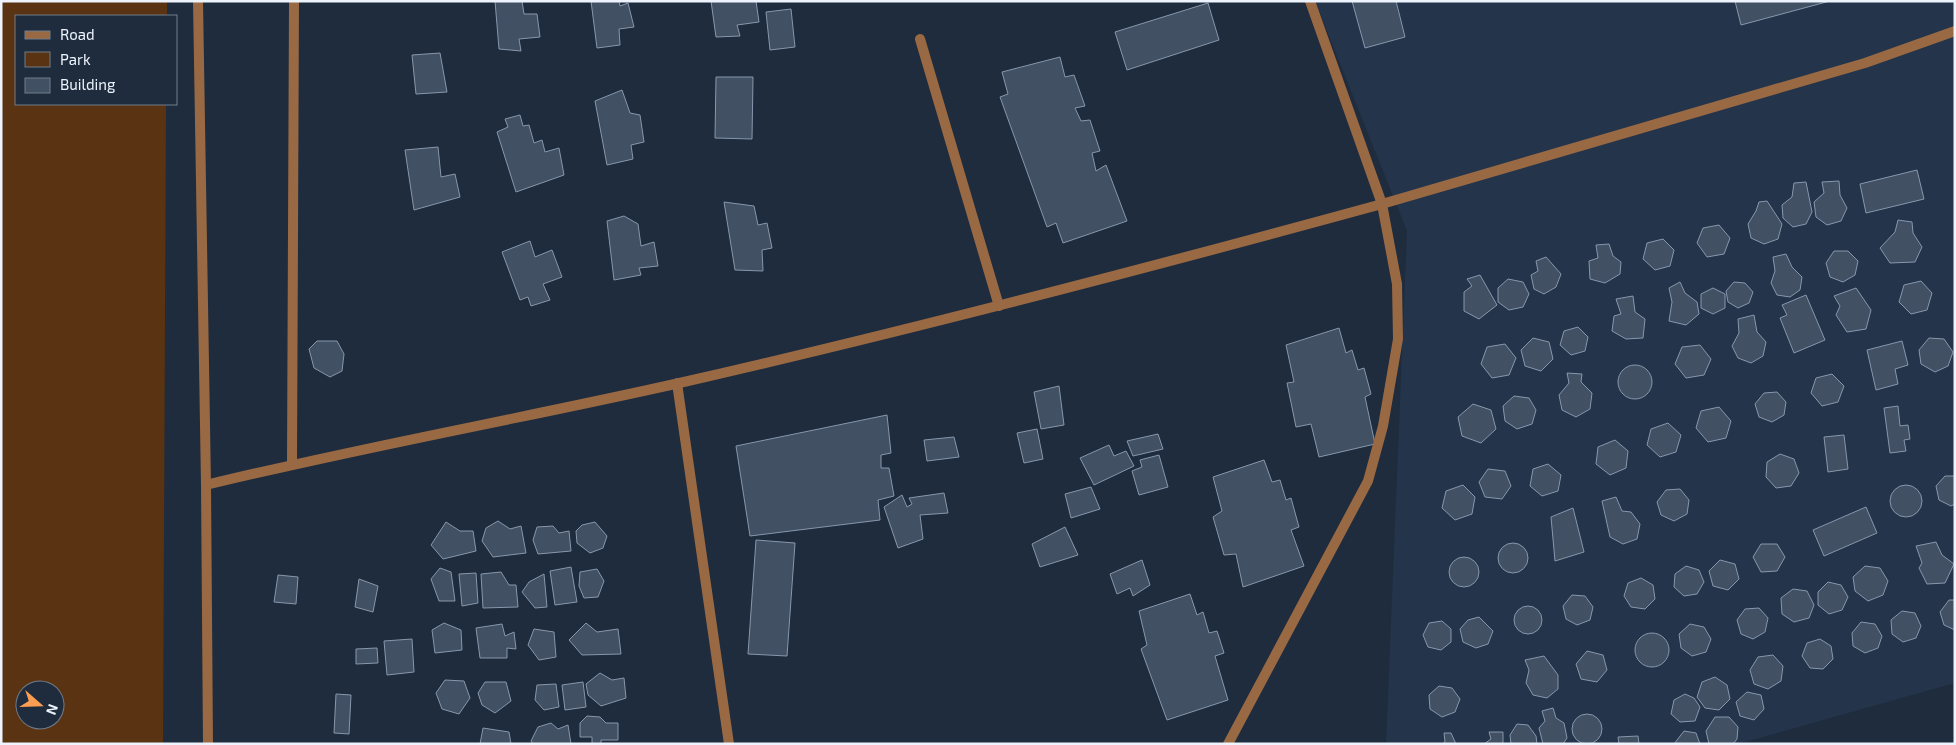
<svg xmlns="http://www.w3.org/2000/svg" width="1956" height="745" font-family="'Exo 2',sans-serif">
	<rect width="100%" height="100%" fill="#1f2c3d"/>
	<path fill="#23344b" d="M1315,1H1955V683L1738,744H1386L1407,231Z"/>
	<path fill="#5a3312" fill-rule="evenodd" d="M1,1H167V16H16V104H166L163,744H1ZM25,690H55V720H25Z"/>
	<path fill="#425064" stroke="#8797ad" d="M495,1H522L524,14H537L540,37L519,39L521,51L499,49Z
		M591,1H619L620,6L628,3L634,27L619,29L620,45L597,48Z
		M711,1H756L759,22L737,25L740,36L716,37Z
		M1352,1H1396L1405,37L1365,48Z
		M1735,1H1830L1741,25Z
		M1208,3L1219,40L1127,70L1115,32Z
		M791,9L795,47L770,50L766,12Z
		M440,53L447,92L416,94L412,55Z
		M1060,57L1065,77L1074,75L1085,106L1075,108L1081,121L1090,120L1100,151L1092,153L1096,171L1106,165L1127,221L1063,243L1056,223L1047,227L1000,97L1008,94L1002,72Z
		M716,77H753L752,139L715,138Z
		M622,90L630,113L640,115L644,142L631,145L633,159L607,165L595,101Z
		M520,115L523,126L529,125L534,143L542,140L545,152L559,148L564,175L516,192L497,132L508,127L505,119Z
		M438,147L441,177L455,174L460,197L414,210L405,150Z
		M1917,170L1924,199L1866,213L1860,184Z
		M1839,181L1840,195L1847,208L1841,221L1827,225L1816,217L1814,202L1824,193L1822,182Z
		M1806,182L1812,212L1806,224L1793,227L1783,218L1782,205L1792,197L1794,183Z
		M1767,201L1782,224L1778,239L1764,244L1751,238L1748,224L1756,211L1759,202Z
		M724,202L754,206L758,225L767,223L772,248L762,250L763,271L735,270Z
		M624,216L638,224L641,246L654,242L658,266L639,268L641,275L614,280L607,221Z
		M1898,220L1912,222L1913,233L1922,247L1915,262L1890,263L1880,248L1895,232Z
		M1719,225L1730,238L1724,254L1707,257L1697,243L1703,228Z
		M1663,239L1674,250L1670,266L1655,270L1643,259L1647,243Z
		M530,241L535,257L552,250L562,277L543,284L550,300L531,306L528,297L520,300L502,252Z
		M1609,244L1613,256L1621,262L1620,274L1605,283L1590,279L1589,261L1598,258L1596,245Z
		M1834,251H1848L1858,261L1855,275L1843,282L1830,277L1826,263Z
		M1786,254L1792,267L1802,277L1800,290L1790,297L1777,295L1771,283L1775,271L1773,257Z
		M1546,257L1561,274L1556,287L1544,294L1534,289L1531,275L1538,271L1536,261Z
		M1480,275L1497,305L1479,319L1464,311V292L1472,286L1467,279Z
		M1508,279L1523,282L1529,294L1523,307L1509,310L1498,302V288Z
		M1921,281L1932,293L1927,310L1911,314L1899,302L1904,285Z
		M1680,282L1685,293L1697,302L1699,314L1686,325L1669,321L1672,302L1669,288Z
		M1734,282L1745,283L1753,292L1749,303L1738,308L1728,302L1726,291Z
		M1713,288L1725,294V308L1713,314L1701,308V294Z
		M1856,288L1871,310L1866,329L1847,332L1836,315L1840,306L1834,296Z
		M1806,295L1825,340L1794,353L1780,318L1787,315L1782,305Z
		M1633,296L1635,312L1645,319L1643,338L1626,339L1612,331L1614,316L1621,314L1616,299Z
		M1754,315L1757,332L1766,342L1763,356L1751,363L1738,358L1732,346L1739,333L1738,319Z
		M1578,327L1588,337L1585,351L1571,355L1560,345L1564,331Z
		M1339,328L1346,353L1352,350L1358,370L1364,368L1371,394L1365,397L1375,444L1319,457L1311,424L1296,427L1287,383L1294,382L1286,345Z
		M1533,338L1549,342L1553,359L1541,371L1525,366L1521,350Z
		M1929,338L1944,339L1953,352L1948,366L1935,372L1921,364L1919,350Z
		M317,341H337L344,354L342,371L330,377L314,368L309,349Z
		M1902,341L1908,365L1895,369L1898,384L1876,390L1867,350Z
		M1505,344L1516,358L1509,375L1492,378L1481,364L1487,347Z
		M1700,345L1711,359L1704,375L1686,378L1675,364L1682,347Z
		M1618 382a17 17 0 1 1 34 0a17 17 0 1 1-34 0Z
		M1567,373L1582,374L1581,382L1592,393L1590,409L1576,417L1562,410L1559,395L1569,383Z
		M1832,374L1844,386L1838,402L1822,406L1811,393L1816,378Z
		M1059,386L1064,425L1041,429L1034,392Z
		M1777,392L1786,402L1784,415L1772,422L1759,417L1755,404L1764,393Z
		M1514,396L1529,398L1536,410L1532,424L1517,429L1505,421L1503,406Z
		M1473,404L1491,410L1496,429L1481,443L1462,436L1458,417Z
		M1898,406L1900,426L1908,425L1910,439L1904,440L1906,451L1890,453L1884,408Z
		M1719,407L1731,421L1726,438L1708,442L1696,428L1701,411Z
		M887,415L891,453L881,455V468H889L894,496L878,500L880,520L750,536L736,446Z
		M1668,423L1681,435L1676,452L1660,457L1647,445L1651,429Z
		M1037,429L1043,459L1024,463L1017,433Z
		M1158,434L1163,449L1133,456L1127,441Z
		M1844,435L1848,469L1828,472L1824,437Z
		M954,437L959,457L927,461L924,440Z
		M1615,440L1628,451L1626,468L1610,475L1596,464L1598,447Z
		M1109,445L1114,456L1126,451L1134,466L1094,485L1080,458Z
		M1780,454L1794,459L1799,473L1791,486L1776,488L1766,477L1767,462Z
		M1159,455L1168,487L1139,495L1132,471L1142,467L1140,460Z
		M1264,460L1272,482L1280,480L1286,500L1291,498L1299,527L1291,530L1304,566L1243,587L1236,554L1224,555L1213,517L1222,511L1213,477Z
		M1548,464L1561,475L1558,491L1542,496L1530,486L1533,469Z
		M1488,469L1505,471L1511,486L1502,499L1485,497L1479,482Z
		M1945,476H1955V504L1951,506L1939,500L1936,486Z
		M1463,485L1475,497L1472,514L1455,520L1442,508L1446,491Z
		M1890 501a16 16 0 1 1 32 0a16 16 0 1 1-32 0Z
		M1091,487L1100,509L1071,518L1065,494Z
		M1680,489L1689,500L1687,514L1674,521L1661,515L1657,502L1666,490Z
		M944,493L948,513L920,515L923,539L898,548L884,507L902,495L907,507L912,504L909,498Z
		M1616,497L1622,511L1631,512L1640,524L1637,539L1623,544L1610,537L1602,501Z
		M1866,507L1877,533L1824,556L1813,530Z
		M1573,508L1584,552L1555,561L1551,517Z
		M498,521L510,529L521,526L526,553L493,557L482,541L486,528Z
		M446,522L460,531H473L476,551L443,559L431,545Z
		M595,522L607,536L603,548L590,553L577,543L576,531L582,525Z
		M553,526L559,533L569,531L571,551L538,554L533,540L537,527Z
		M1065,527L1078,555L1040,567L1032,544Z
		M756,540L795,543L787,656L748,654Z
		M1936,542L1942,555L1954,564L1945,583L1927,584L1919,568L1922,563L1916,546Z
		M1498 558a15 15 0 1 1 30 0a15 15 0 1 1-30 0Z
		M1761,544H1777L1785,557L1777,571L1761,572L1753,557Z
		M1449 572a15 15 0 1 1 30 0a15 15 0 1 1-30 0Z
		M1142,560L1150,585L1133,596L1130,588L1117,594L1110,574Z
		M1720,560L1735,564L1739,579L1728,590L1713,586L1709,571Z
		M1686,566L1699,570L1704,582L1697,594L1684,596L1674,587L1675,574Z
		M1865,566L1880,568L1888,581L1883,595L1868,601L1855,591L1853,577Z
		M571,567L577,602L555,605L550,571Z
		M440,568L451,572L455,601H439L431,579Z
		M597,569L604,581L598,597L584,598L579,586L580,572Z
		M501,572L509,585H516L518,607L483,608L481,574Z
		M476,573L478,603L462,606L459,574Z
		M544,574L547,607L535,608L522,592L529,582Z
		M278,575L298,577L296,604L274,602Z
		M1641,578L1653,585L1655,599L1645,609L1631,607L1624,596L1628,583Z
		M359,579L378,586L373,612L355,607Z
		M1828,582L1841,585L1848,597L1842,610L1829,614L1818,605V592Z
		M1793,589L1807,591L1814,605L1809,618L1794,622L1782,614L1781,598Z
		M1190,594L1197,615L1203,612L1209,633L1217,631L1224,653L1215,656L1228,700L1167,720L1141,649L1147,645L1139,611Z
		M1572,595L1585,596L1593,607L1590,620L1577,625L1566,619L1563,606Z
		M1949,600H1955V630L1944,625L1940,612Z
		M1514 620a14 14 0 1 1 28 0a14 14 0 1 1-28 0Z
		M1759,608L1768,618L1765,632L1753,639L1741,634L1737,620L1745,609Z
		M1902,611L1915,613L1921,626L1916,638L1903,642L1892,634L1891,620Z
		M1479,617L1493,631L1488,644L1476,648L1463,642L1460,629L1468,620Z
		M1442,621L1451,629V642L1441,650L1428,647L1423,635L1429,623Z
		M1861,622L1875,624L1882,636L1878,648L1865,653L1853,646L1852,633Z
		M444,623L461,630L462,650L435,653L432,630Z
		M586,623L597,632L618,629L621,654L582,655L569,640Z
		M502,624L505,636L514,632L516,649L507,648V658H480L476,628Z
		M1690,624L1704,627L1711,639L1706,652L1692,656L1681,648L1679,634Z
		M534,629L554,632L556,657L539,660L528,645Z
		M1635 650a17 17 0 1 1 34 0a17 17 0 1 1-34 0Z
		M412,639L414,672L387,675L384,641Z
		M1820,639L1831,646L1833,659L1823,669L1810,668L1802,656L1807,643Z
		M377,648L378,663L356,664V649Z
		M1587,651L1603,655L1607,670L1597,682L1581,679L1576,664Z
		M1773,655L1783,666L1781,681L1768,689L1754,684L1750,670L1758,657Z
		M1544,656L1558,675V689L1547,698L1533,695L1526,683L1529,670L1525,660Z
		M600,673L612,680L624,678L626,698L601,706L588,695L586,684Z
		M1715,677L1727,685L1730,699L1719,710L1705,708L1697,697L1702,682Z
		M445,680L464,681L470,698L459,714L442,709L436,693Z
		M485,682H506L511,701L495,713L482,705L478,693Z
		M583,682L586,707L565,710L562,685Z
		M556,684L559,707L544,710L535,700L537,685Z
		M1439,686L1452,688L1460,699L1455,712L1442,717L1430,709L1429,695Z
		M1747,692L1761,695L1764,709L1754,720L1740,716L1736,702Z
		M336,694L351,695L349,734L334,733Z
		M1685,694L1694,698L1700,707L1695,721L1680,722L1671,714L1674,700Z
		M1553,708L1556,718L1564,723L1567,738L1563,744H1543L1539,728L1545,721L1542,711Z
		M1572 729a15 15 0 1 1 30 0a15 15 0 1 1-30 0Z
		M587,716L600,717L606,723H618V740H601V744H592V737H580V723Z
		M1715,717H1729L1738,727L1737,739L1733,744H1709L1706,731Z
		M551,723L558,729L568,725L571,744H533L531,741L538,727Z
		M1517,724L1528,725L1536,736L1537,744H1511L1510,735Z
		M483,728L509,732L511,744H480Z
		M1684,731L1696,733L1700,744H1674Z
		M1489,732H1503V744H1484L1491,739Z
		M1444,733H1451L1456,744H1442L1445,742Z
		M1638,736L1639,744H1619L1618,737Z"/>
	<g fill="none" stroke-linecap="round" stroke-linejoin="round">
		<path stroke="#996944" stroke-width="10" d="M1310,1L1382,204L1865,63L1955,31
			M920,39L999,306"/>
		<path stroke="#996944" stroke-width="10" d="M198,1L206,485L208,744
			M677,383L729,744
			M292,464L294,1
			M206,485C362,447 519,419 675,384C913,330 1148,268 1382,204L1397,284L1398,339L1383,426L1368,481L1228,744"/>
	</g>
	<rect width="1956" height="745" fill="none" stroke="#edf4fd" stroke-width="5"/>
	<rect x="15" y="15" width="162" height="90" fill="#1f2c3d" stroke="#717c8a"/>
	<rect x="25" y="31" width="25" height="8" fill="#996944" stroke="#717c8a"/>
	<text x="60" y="40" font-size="15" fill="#edf4fd">Road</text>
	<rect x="25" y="52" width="25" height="15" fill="#5a3312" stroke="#717c8a"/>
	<text x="60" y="65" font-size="15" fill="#edf4fd">Park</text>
	<rect x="25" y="78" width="25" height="15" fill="#425064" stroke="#717c8a"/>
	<text x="60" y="90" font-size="15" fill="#edf4fd">Building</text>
	<g transform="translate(40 705) rotate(110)"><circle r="24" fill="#1f2c3d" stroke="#717c8a"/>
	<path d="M0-4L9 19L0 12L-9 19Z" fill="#fb9e51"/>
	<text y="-8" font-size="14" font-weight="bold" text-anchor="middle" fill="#edf4fd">N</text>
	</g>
</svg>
